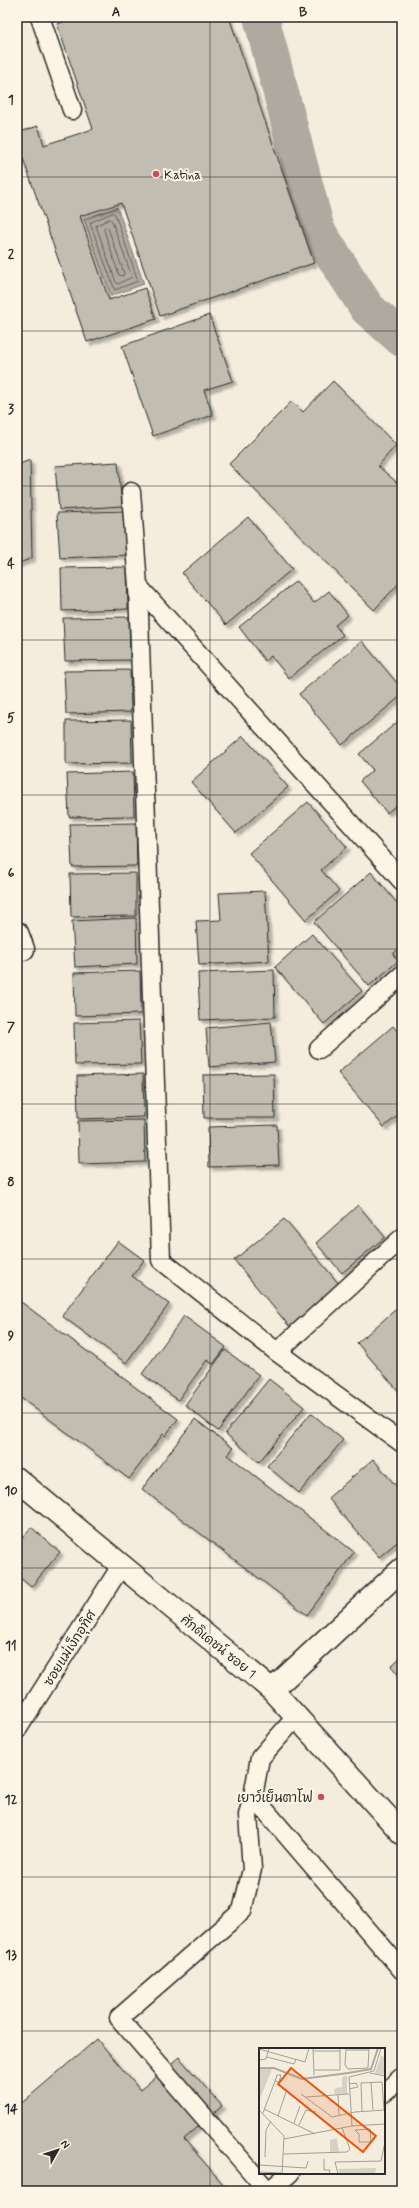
<svg xmlns="http://www.w3.org/2000/svg" width="419" height="2208" font-family="Mynerve,'Playpen Sans Thai',sans-serif">
	<defs>
		<filter id="shadow"><feDropShadow dx="3.5" dy="3.5" stdDeviation="1" flood-color="#0004"/></filter>
	</defs>
	<rect width="100%" height="100%" fill="#f4edde"/>
	<filter id="ink" filterUnits="userSpaceOnUse"><feTurbulence type="fractalNoise" baseFrequency=".025" numOctaves="2"/><feDisplacementMap in="SourceGraphic" scale="8" xChannelSelector="R" yChannelSelector="G"/><feConvolveMatrix kernelMatrix="1 2 1 2 8 2 1 2 1" color-interpolation-filters="sRGB"/></filter>
	<g filter="url(#ink)">
		<path fill="#afaaa0" stroke="#7a7771" d="M117,207L144,284L111,296L84,219Z"/>
		<g fill="none" stroke-linecap="round" stroke-linejoin="round">
			<path stroke="#605e5a" stroke-width="1" d="M113,213L115,214L138,281L115,290L90,223Z
				M110,219L112,221L132,277L118,284L116,282L96,226Z
				M105,227L108,228L124,273L123,276L119,275L104,230Z"/>
			<path stroke="#afaaa0" stroke-width="36" d="M261,17L317,230L367,308L402,339"/>
		</g>
		<path fill="#c2bdb1" stroke="#2b2b2b" filter="url(#shadow)" d="M78,17H229L314,263L160,316L121,203L80,216L109,300L145,288L156,319L87,342L17,141V133L38,126L44,145L93,129L57,24Z
			M209,315L233,381L204,390L213,415L153,436L122,346Z
			M333,381L396,445L378,466L402,487V580L374,610L229,464L292,401L303,412Z
			M30,460L32,558L17,564V465Z
			M118,462L122,506L59,510L55,466Z
			M126,511L128,555L60,558L57,513Z
			M248,517L292,569L226,625L182,573Z
			M127,567L128,609L62,611L61,568Z
			M296,581L314,603L329,591L348,615L335,625L343,635L289,678L271,656L265,661L239,627Z
			M129,617L130,660L65,661L63,618Z
			M362,641L402,689V695L342,745L299,694Z
			M130,670L131,712L66,714L64,671Z
			M402,718V800L387,813L360,781L373,770L359,754Z
			M131,720L132,763L66,764V721Z
			M243,736L288,787L236,833L191,782Z
			M133,772L134,816L69,817L67,774Z
			M308,802L347,847L321,870L339,891L306,920L249,853Z
			M402,819V830L397,824Z
			M136,823L137,866L72,867L70,824Z
			M371,872L402,909V946L393,954L398,961L369,986L314,922Z
			M136,873V916L71,917L70,874Z
			M265,891L269,961L199,965L196,921L221,920L219,893Z
			M136,918L137,964L75,967L72,921Z
			M312,934L362,991L324,1024L275,967Z
			M274,970L275,1017L200,1020L198,973Z
			M140,971L141,1014L75,1016L74,973Z
			M139,1021L141,1064L75,1065L74,1023Z
			M271,1022L275,1062L209,1067L206,1028Z
			M393,1026L402,1037V1112L384,1127L338,1073Z
			M143,1074L144,1117L78,1119L77,1076Z
			M274,1074L275,1118H204L203,1075Z
			M144,1120L145,1162L79,1164L78,1121Z
			M277,1125L279,1165L209,1167L208,1127Z
			M358,1205L385,1237L342,1273L316,1243Z
			M284,1219L340,1285L290,1327L234,1260Z
			M118,1241L144,1260L132,1276L169,1304L126,1363L62,1316Z
			M17,1299L178,1419L165,1436L163,1434L129,1479L17,1395Z
			M402,1304V1395L357,1343Z
			M184,1316L226,1347L213,1364L207,1360L178,1400L142,1374Z
			M225,1350L259,1375L218,1431L185,1405Z
			M269,1379L304,1407L259,1462L225,1433Z
			M311,1413L343,1440L299,1493L267,1466Z
			M195,1419L233,1448L228,1455L354,1552L307,1615L142,1489Z
			M373,1459L402,1493V1538L379,1557L328,1498Z
			M31,1527L60,1552L31,1587L17,1575V1535L22,1539Z
			M402,1656V1679L391,1666Z
			M97,2039L140,2090L179,2057L222,2106L184,2139L229,2191H17V2107Z"/>
		<g fill="none" stroke-linecap="round" stroke-linejoin="round">
			<defs>
				<path id="lane" d="M40,17L72,110
					M131,492L138,586L161,1260L277,1352L402,1443
					M138,586L402,881
					M319,1049L402,975
					M277,1352L402,1238
					M17,1730L121,1566
					M253,1796L260,1758L297,1716
					M384,2093L402,2077
					M268,2191L119,2018L242,1911L252,1869L248,1815L253,1796L402,1970
					M269,2191L290,2173"/>
				<path id="street" d="M17,933L23,949
					M17,1479L272,1690L402,1833
					M272,1690L402,1569"/>
			</defs>
			<use href="#lane" stroke="#2b2b2b" stroke-width="21"/>
			<use href="#street" stroke="#2b2b2b" stroke-width="25"/>
			<use href="#lane" stroke="#fcf5e5" stroke-width="18"/>
			<use href="#street" stroke="#fcf5e5" stroke-width="22"/>
		</g>
	</g>
	<path fill="none" stroke="#2b2b2b" stroke-width="1" stroke-opacity="0.55" d="M210,17V2191M17,177H402M17,331H402M17,486H402M17,640H402M17,795H402M17,949H402M17,1104H402M17,1259H402M17,1413H402M17,1568H402M17,1722H402M17,1877H402M17,2031H402"/>
	<g fill="#d1495b" stroke="#fcf5e5" stroke-width="1.5">
		<circle cx="156" cy="174" r="4"/>
		<circle cx="321" cy="1797" r="4"/>
	</g>
	<g text-anchor="middle" stroke-width="4" stroke-linejoin="round" paint-order="stroke">
		<g font-size="13" fill="#2b2b2b" stroke="#fcf5e5" text-anchor="start">
			<text x="164" y="179">Katina</text>
			<text x="313" y="1802" text-anchor="end">เยาว์เย็นตาโฟ</text>
		</g>
		<g font-size="13" fill="#2b2b2b" stroke="#fcf5e5">
			<text transform="translate(219 1646) rotate(39)" y="5">ศักดิเดชน์ ซอย 1</text>
			<text transform="translate(69 1648) rotate(-58)" y="5">ซอยแม่เง็กอุทิศ</text>
		</g>
	</g>
	<g transform="translate(259 2048)">
		<rect width="126" height="126" fill="#f4edde"/>
		<path d="M122,8L126,9V27L116,25ZM0,21H13L0,53ZM88,28V46H76L75,41L83,39V29ZM78,90L80,104H71V92ZM117,120L116,126H80L79,121Z" fill="#d6d1c4"/>
		<path fill="none" stroke="#afaaa0" stroke-width="2" d="M0,20H15L43,31L89,25L112,21L119,0"/>
		<path fill="none" stroke="#a49f96" stroke-width="1" d="M54,0L55,27M87,0L86,17L89,21L109,20L110,0M0,1L46,14L50,0M87,2H110M54,3H81M8,9L35,16L37,11M0,12L7,11L10,0M55,22H81V0M111,25L126,28M112,34L114,62M90,36L97,35L99,39L90,41M42,46L73,69L96,64L126,62M79,47L80,67M47,49L90,46M5,61L56,86M0,62L25,88L23,126M103,63L102,35L123,34L125,62M4,65L16,33L18,27H22L20,34L16,33M19,68L27,44M35,75L41,58M40,77L47,62L57,64M93,78L90,29L115,23L122,0M111,81L112,94H100V86L96,82ZM25,91L93,78L126,76M25,106L88,104L91,101L83,80M6,109L7,82L12,73M65,111V122H71L70,126M0,117L47,120L49,113M0,124L23,125M79,126L76,114L122,113L126,94"/>
		<path fill="#e8590c" fill-opacity="0.15" stroke="#e8590c" stroke-width="2" d="M32,20L117,88L104,104L19,36Z"/>
		<rect width="126" height="126" fill="none" stroke="#2b2b2b" stroke-width="2"/>
	</g>
	<rect width="419" height="2208" fill="none" stroke="#fcf5e5" stroke-width="44"/>
	<g transform="translate(58 2150) rotate(51)" stroke="#fcf5e5" stroke-width="3" paint-order="stroke">
	<path d="M0-3L7 15L0 10L-7 15Z" fill="#2b2b2b"/>
	<text y="-6" font-size="11" font-weight="bold" text-anchor="middle" fill="#2b2b2b">N</text>
	</g>
	<rect x="22" y="22" width="375" height="2164" fill="none" stroke="#2b2b2b" stroke-width="1.5"/>
	<g font-size="13" text-anchor="middle" font-weight="bold" fill="#2b2b2b">
		<text x="116" y="16">A</text>
		<text x="303" y="16">B</text>
		<text x="11" y="104">1</text>
		<text x="11" y="258">2</text>
		<text x="11" y="413">3</text>
		<text x="11" y="568">4</text>
		<text x="11" y="722">5</text>
		<text x="11" y="877">6</text>
		<text x="11" y="1031">7</text>
		<text x="11" y="1186">8</text>
		<text x="11" y="1340">9</text>
		<text x="11" y="1495">10</text>
		<text x="11" y="1650">11</text>
		<text x="11" y="1804">12</text>
		<text x="11" y="1959">13</text>
		<text x="11" y="2113">14</text>
	</g>
</svg>
